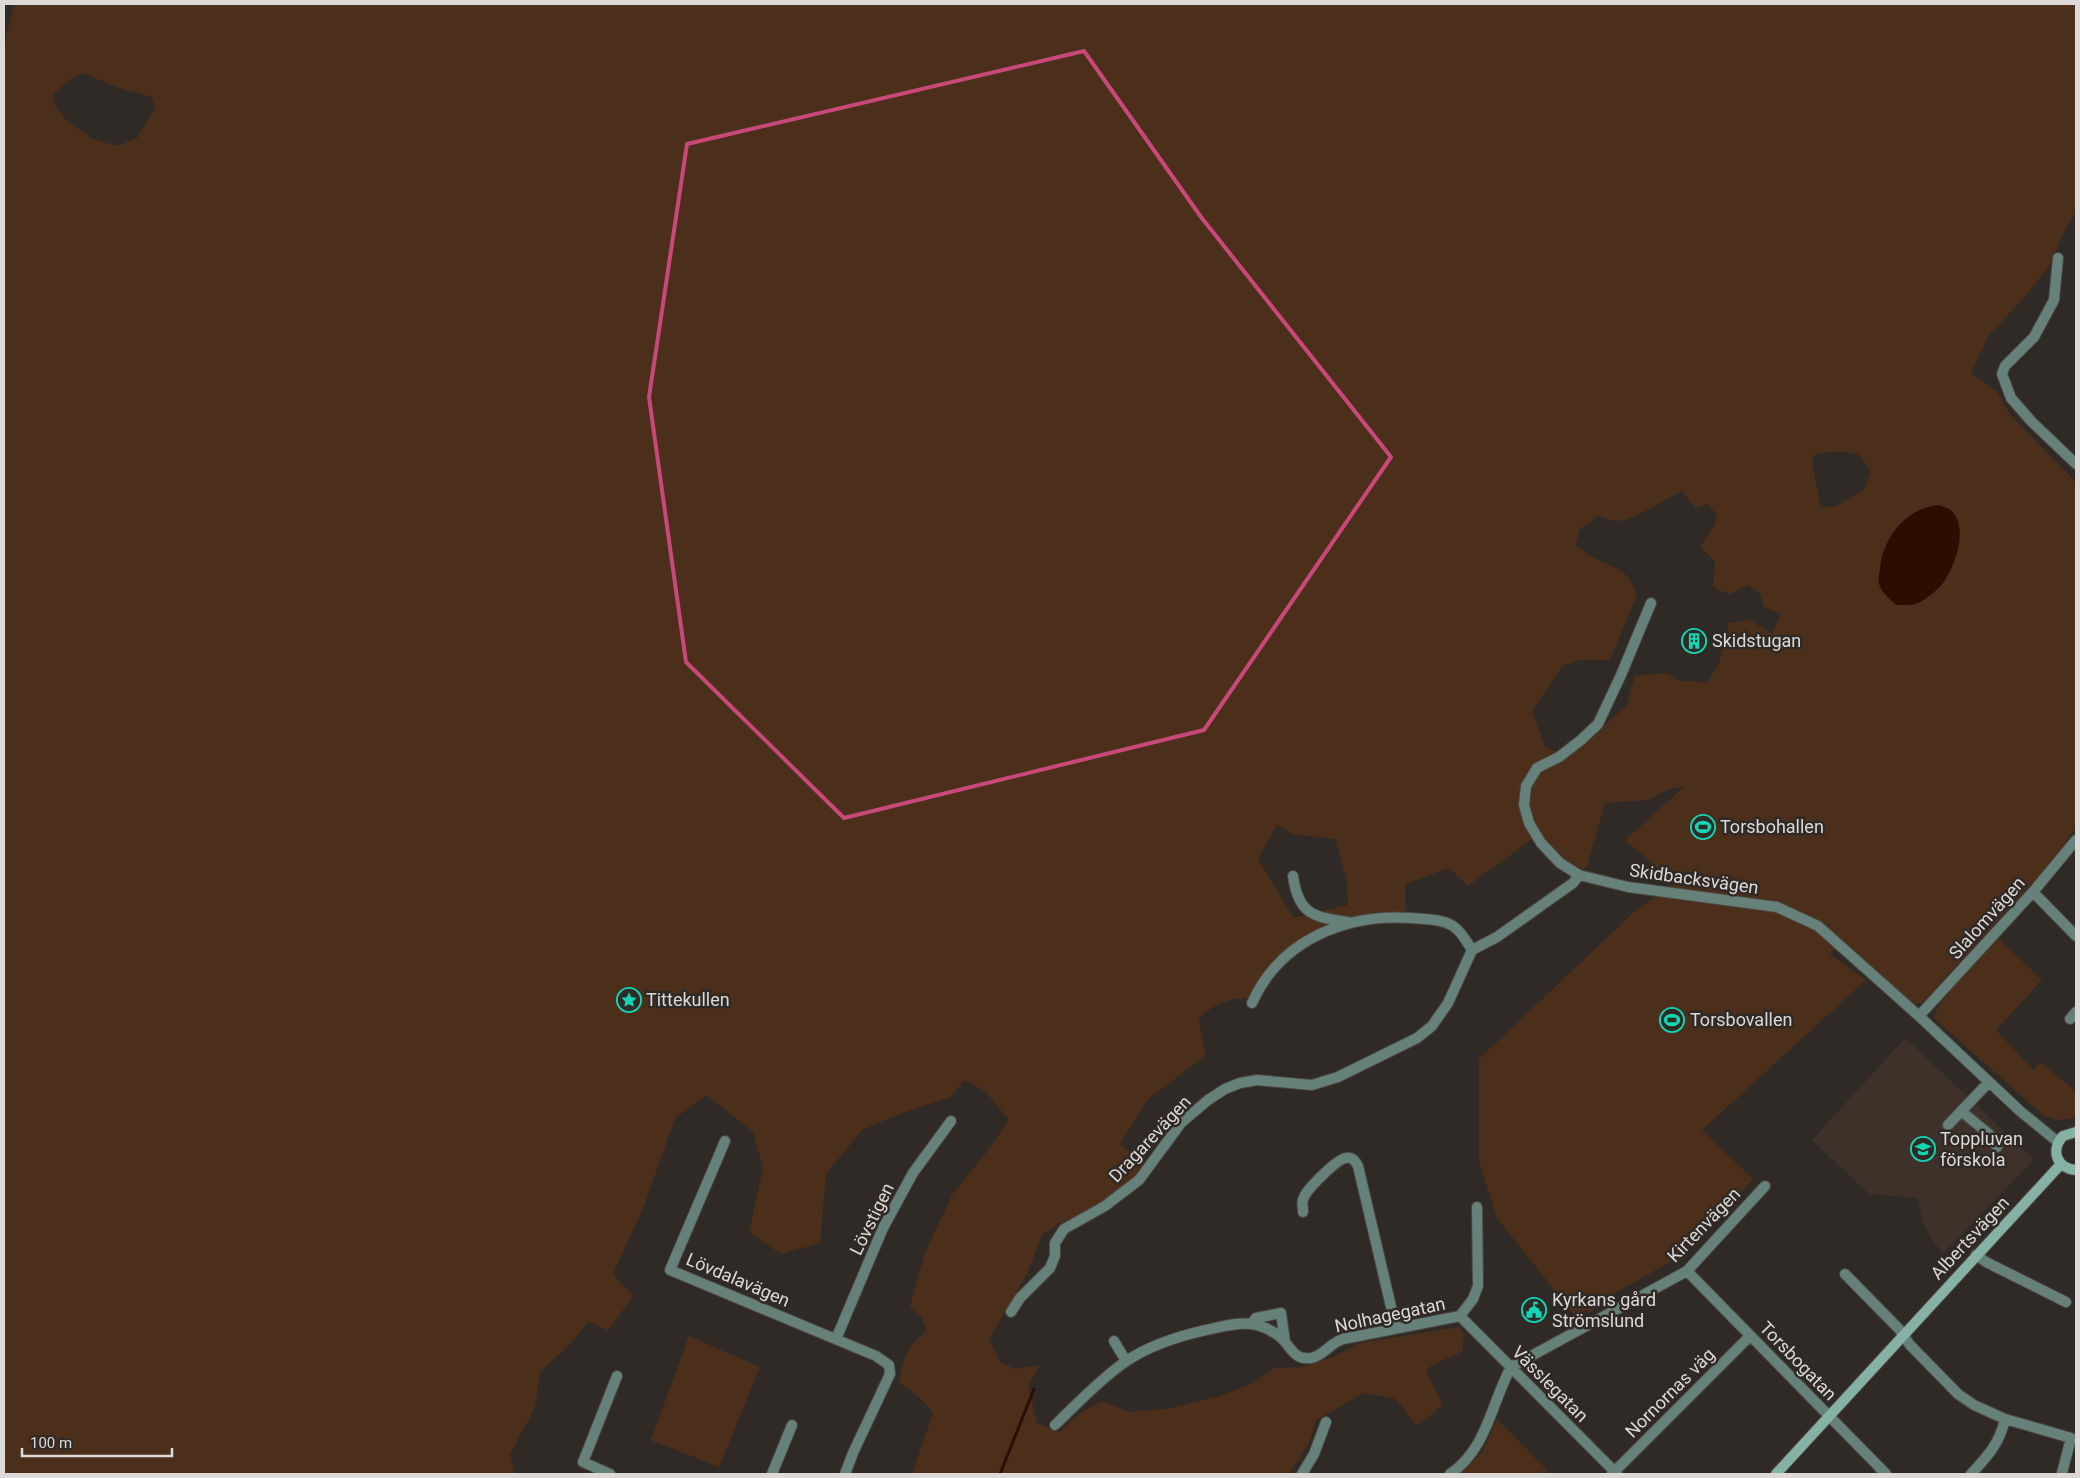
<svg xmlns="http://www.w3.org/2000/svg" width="2080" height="1478" font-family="Roboto,sans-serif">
	<rect width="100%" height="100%" fill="#302a26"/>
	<path fill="#3d312a" d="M1905,1038L2034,1159L1943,1254L1931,1238L1924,1225L1918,1198L1869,1194L1812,1140Z"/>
	<path fill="#4b2f1a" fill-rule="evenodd" d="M14,4H2076V210L2061,238L2050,265L2023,299L1989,335L1971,373L1997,392L2011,416L2076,482V827L2050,864L1922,1003L1913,1005L1842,940L1830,954L1866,980L1702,1130L1753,1179L1679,1257L1613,1294L1589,1313L1586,1310L1575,1316L1497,1218L1479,1161V1059L1635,911L1675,883L1625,840L1684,787L1672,788L1648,800L1605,803L1587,866L1572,878L1532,839L1468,886L1449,868L1405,884L1406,916L1378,914L1352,918L1294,943L1269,966L1248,998C1226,999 1214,1004 1198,1019L1206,1055L1148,1099L1120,1144L1145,1166L1134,1180L1106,1203L1060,1223L1042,1235L1027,1274L989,1339L1000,1362L1015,1369L1040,1365L1028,1386L1037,1423L1059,1432L1080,1413L1102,1401L1129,1412L1166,1409L1220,1396L1253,1383L1274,1368L1302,1367L1336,1356L1359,1343L1459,1327L1464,1335L1462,1352L1432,1365L1426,1371L1442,1403L1439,1408L1417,1426L1396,1399L1364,1393L1316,1420L1310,1441L1289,1474H912L933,1413L921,1399L899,1382C904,1357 906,1347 927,1331L922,1318L910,1306L925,1253L952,1195L985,1154L1009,1120L985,1091L964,1080L951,1097L905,1112L862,1130L826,1174L820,1243L781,1254L749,1232L763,1168L753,1132L707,1095L675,1118L644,1206L613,1274L633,1296L608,1331L589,1321L570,1344L540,1372L535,1408L510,1454L514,1474H4V46ZM83,73L122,89L152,97L155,108L137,138L117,146L93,139L66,120L55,106L53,95L69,80ZM1830,452H1847L1860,455L1871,472L1864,490L1836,506L1821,508L1812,463L1814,455ZM1682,491L1695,508L1708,504L1717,515L1716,523L1700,547L1715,561L1713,585L1716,589L1730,594L1748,585L1761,594L1764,607L1781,614L1772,634L1750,620L1729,623L1719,664L1706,683L1676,680L1668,673L1635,676L1626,706L1569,757L1545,747L1532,711L1563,666L1579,660H1610L1637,595C1630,573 1622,571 1603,562C1593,558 1584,551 1575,546L1580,529L1598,516C1604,518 1611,521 1617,521C1629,522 1668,498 1682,491ZM1277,825L1292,834L1336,839L1347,882L1348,905L1294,918L1258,859Z
		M1998,938L2042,980L1996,1030L2033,1070L2041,1062L2076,1092V1118L2057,1120L2043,1115L1934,1018C1937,997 1982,955 1998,938Z
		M689,1336L760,1367L719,1467L651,1440Z
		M1497,1419L1547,1470L1543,1474H1460L1482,1452Z"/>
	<path fill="#2b0e00" d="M1939,505C1943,507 1949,508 1952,511C1968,529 1956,563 1945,580C1941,587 1929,597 1922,601C1914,606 1906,605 1896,605C1890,599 1882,593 1879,584C1878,580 1879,573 1880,569C1883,537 1906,508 1939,505Z"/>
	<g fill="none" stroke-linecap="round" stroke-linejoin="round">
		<path stroke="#2b0e00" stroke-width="3" d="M1000,1474L1034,1389"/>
		<defs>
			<path id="street" d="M2058,258L2054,300L2034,337L2005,366L2002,374L2011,398L2031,421L2076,464
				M1651,603L1621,675L1598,724L1581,740L1559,757L1537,768L1526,786L1524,805L1529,823L1541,843L1560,863L1579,875L1628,887L1777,907L1818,926L1919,1016L2020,1111L2058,1142
				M1293,876C1298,914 1313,917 1348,922
				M2033,892L2076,936
				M1252,1003C1280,940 1346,913 1412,918C1425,919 1442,919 1453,926C1461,931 1467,942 1472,950
				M1919,1016L2033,892L2076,840
				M2070,1019L2076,1012
				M1961,1111L1989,1134L1997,1147
				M1948,1125L1989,1082
				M725,1141L670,1270L876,1356L889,1365L890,1374L853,1453L845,1474
				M1303,1212C1303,1207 1301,1202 1304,1197C1308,1188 1338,1158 1346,1158C1353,1157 1355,1161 1358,1166L1396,1328
				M1976,1255L1986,1262L2066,1302
				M1687,1271L1886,1474
				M1845,1274L1899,1329L1910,1345L1958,1394L1974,1405L2005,1419L2071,1438L2062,1473
				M1011,1312L1020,1298L1050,1268L1055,1256V1243L1064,1229L1105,1206L1139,1180L1181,1123L1208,1100L1225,1089L1240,1083L1257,1080L1312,1085L1338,1077L1417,1038L1432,1026L1448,1003L1472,950L1497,937L1573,883L1579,875
				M1460,1316L1617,1474
				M1251,1324L1256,1318L1281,1313L1285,1342
				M836,1339L883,1228L913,1173L951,1121
				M1114,1341L1126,1361
				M1055,1425C1077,1404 1099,1380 1125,1362C1148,1346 1179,1336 1206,1330C1220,1327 1237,1322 1251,1324C1260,1325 1271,1330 1279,1336C1290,1344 1293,1361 1311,1358C1323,1356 1330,1343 1343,1339L1460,1316L1473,1299L1478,1286L1477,1207
				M610,1474L583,1462L617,1376
				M772,1474L792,1425
				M1302,1474L1314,1454L1326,1422
				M1450,1474C1487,1449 1491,1404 1511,1367L1687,1271L1765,1186
				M1612,1474L1750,1336
				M1971,1474C1987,1457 2000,1443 2005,1419"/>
			<path id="secondary" d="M2076,1132L2063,1136C2050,1150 2057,1169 2076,1170
				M1776,1474L2061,1164"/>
		</defs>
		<use href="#street" stroke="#4c4642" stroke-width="12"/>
		<use href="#secondary" stroke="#4c4642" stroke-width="12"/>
		<use href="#street" stroke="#668179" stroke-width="10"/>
		<use href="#secondary" stroke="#86b2a5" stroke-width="10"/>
	</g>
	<path fill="none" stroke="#c9487a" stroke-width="4" stroke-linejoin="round" d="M1084,51L1201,217L1391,457L1204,730L844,818L686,662L649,397L687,144Z"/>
	<defs>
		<symbol id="building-ring" viewBox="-11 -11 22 22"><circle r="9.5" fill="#302a26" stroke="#12d5b4" stroke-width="1.5"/><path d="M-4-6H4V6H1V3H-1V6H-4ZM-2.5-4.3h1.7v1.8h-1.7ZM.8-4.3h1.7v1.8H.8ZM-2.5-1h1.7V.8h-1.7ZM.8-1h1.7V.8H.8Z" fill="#12d5b4"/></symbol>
		<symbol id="stadium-ring" viewBox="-11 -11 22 22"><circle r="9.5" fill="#302a26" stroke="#12d5b4" stroke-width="1.5"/><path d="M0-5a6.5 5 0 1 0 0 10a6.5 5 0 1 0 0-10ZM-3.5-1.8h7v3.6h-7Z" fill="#12d5b4"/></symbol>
		<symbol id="sight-ring" viewBox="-11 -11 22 22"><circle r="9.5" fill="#302a26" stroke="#12d5b4" stroke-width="1.5"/><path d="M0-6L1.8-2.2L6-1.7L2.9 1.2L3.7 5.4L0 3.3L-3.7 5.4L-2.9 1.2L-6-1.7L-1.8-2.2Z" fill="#12d5b4"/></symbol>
		<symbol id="school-ring" viewBox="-11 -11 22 22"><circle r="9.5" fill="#302a26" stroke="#12d5b4" stroke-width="1.5"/><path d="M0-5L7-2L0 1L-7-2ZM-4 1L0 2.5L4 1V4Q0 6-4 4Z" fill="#12d5b4"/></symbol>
		<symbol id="civic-ring" viewBox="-11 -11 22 22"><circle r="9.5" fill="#302a26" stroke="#12d5b4" stroke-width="1.5"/><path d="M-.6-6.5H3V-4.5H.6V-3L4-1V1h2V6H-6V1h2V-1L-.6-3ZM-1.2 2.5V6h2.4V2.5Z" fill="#12d5b4"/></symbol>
	</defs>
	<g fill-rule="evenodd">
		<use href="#building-ring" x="1680" y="627" width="28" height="28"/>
		<use href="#stadium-ring" x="1689" y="813" width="28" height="28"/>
		<use href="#sight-ring" x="615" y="986" width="28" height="28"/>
		<use href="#stadium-ring" x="1658" y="1006" width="28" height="28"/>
		<use href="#school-ring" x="1909" y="1135" width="28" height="28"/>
		<use href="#civic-ring" x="1520" y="1296" width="28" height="28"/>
	</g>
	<g text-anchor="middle" stroke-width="5" stroke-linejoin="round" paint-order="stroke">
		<g font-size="18" fill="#ddd9d6" stroke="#302a26" text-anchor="start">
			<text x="1712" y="647">Skidstugan</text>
			<text x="1720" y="833">Torsbohallen</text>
			<text x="646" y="1006">Tittekullen</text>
			<text x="1690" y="1026">Torsbovallen</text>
			<text x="1940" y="1145">Toppluvan<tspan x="1940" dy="21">förskola</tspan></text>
			<text x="1552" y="1306">Kyrkans gård<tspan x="1552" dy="21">Strömslund</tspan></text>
		</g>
		<g font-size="18" fill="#ddd9d6" stroke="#302a26">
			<text transform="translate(1694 879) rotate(8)" y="6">Skidbacksvägen</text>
			<text transform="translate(1987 918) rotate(-48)" y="6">Slalomvägen</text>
			<text transform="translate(1150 1139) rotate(-47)" y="6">Dragarevägen</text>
			<text transform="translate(872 1219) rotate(-64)" y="6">Lövstigen</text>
			<text transform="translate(1704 1225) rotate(-46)" y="6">Kirtenvägen</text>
			<text transform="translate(1970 1238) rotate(-47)" y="6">Albertsvägen</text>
			<text transform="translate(738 1280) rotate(23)" y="6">Lövdalavägen</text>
			<text transform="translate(1390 1315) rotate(-12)" y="6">Nolhagegatan</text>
			<text transform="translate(1798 1361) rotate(46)" y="6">Torsbogatan</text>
			<text transform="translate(1550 1384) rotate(45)" y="6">Vässlegatan</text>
			<text transform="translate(1670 1393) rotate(-45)" y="6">Nornornas väg</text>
		</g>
	</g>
	<rect width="2080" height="1478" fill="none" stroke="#ddd9d6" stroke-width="10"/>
	<path d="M22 1448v8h150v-8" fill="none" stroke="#ddd9d6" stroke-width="2.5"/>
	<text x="30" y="1448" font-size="15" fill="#ddd9d6" stroke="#302a26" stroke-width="4" paint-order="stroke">100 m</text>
</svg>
